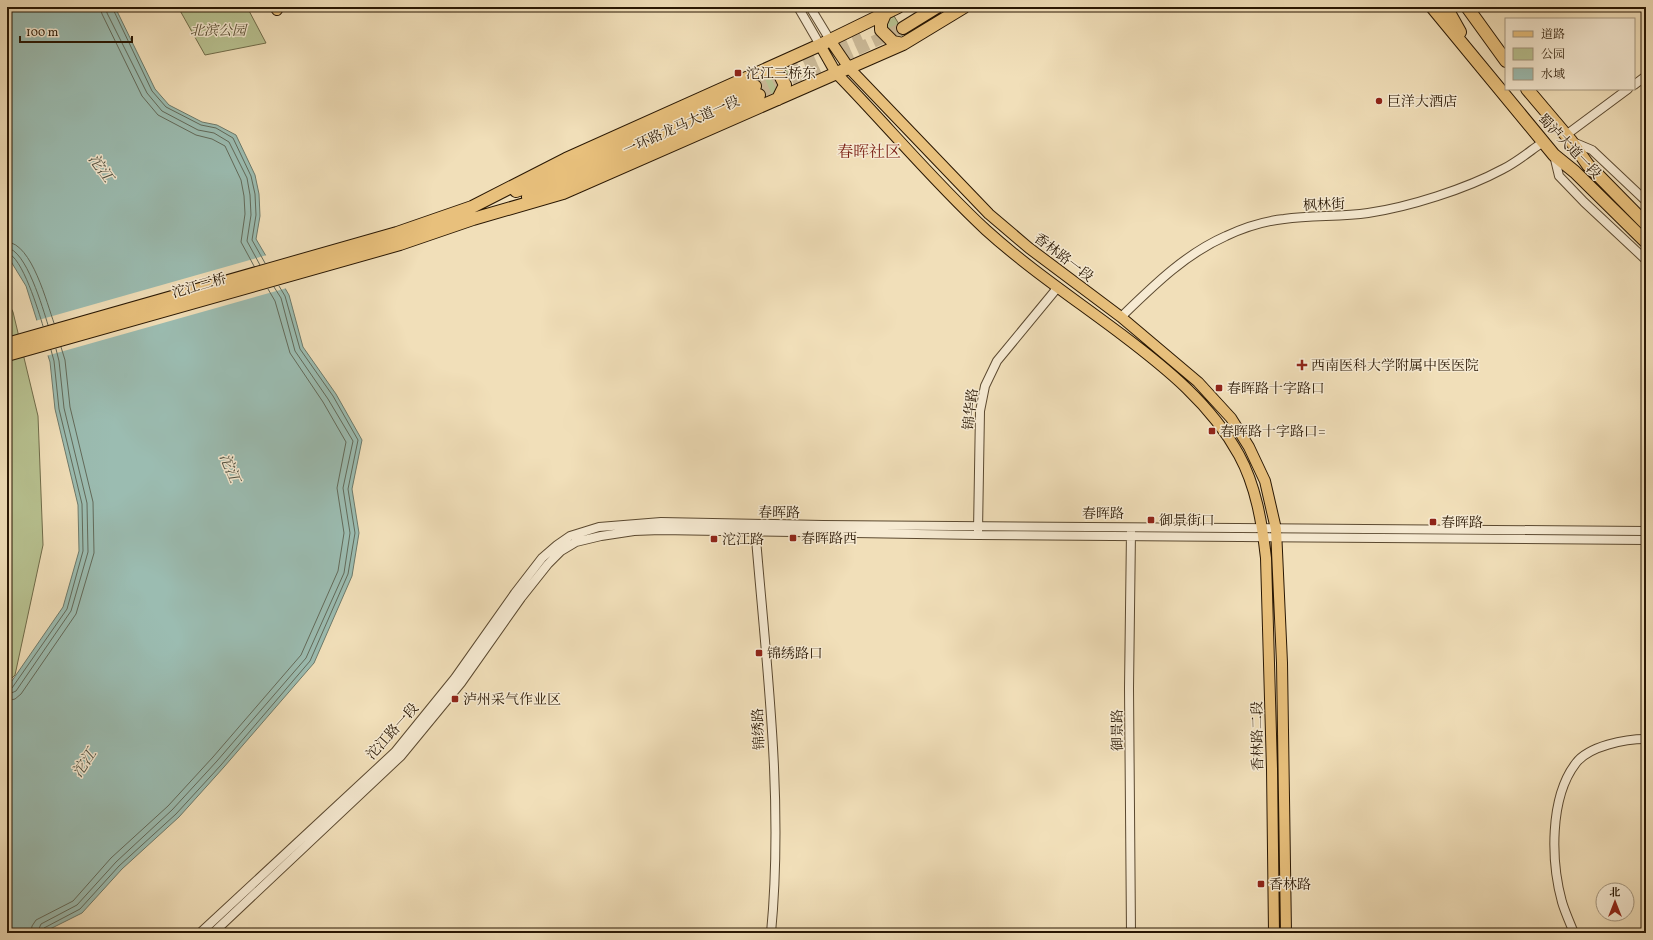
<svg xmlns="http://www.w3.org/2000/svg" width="1653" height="940" font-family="Vollkorn,'Noto Serif SC',serif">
	<rect width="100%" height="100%" fill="#f1dfb9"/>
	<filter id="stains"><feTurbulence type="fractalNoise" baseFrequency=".005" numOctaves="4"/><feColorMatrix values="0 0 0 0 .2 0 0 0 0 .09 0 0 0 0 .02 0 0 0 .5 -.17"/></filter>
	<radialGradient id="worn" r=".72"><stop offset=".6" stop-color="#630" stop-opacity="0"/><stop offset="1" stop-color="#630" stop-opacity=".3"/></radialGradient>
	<path fill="#b8c291" stroke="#706c4a" d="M178,7H247L266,43L205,55Z
		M894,16L905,34C898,38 896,36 889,33L886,26L889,19Z
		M794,64L798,75L789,79L782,69Z
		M767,77L775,78L779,86L773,95L762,100L756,81Z
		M7,300L13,312L38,416L43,545L15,675L7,683Z"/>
	<path fill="#9bbcb1" stroke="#6d7a6b" d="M7,7H115L155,89L169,105L202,122L217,125L236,135L255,175L259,194L260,216L256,239L289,295L303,347L336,394L362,440L352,489L359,533L352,576L314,663L224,767L179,817L122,869L82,913L42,933H7V688L63,607L79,551L78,505L55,409L50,362L26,286L7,255Z"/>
	<path fill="#f1dfb9" d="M267,255L287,288L46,356L35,321Z"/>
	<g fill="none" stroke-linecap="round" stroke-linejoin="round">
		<path stroke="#626a5a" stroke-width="1" d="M100,7L102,14L142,96L158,115L196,135L212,139L225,146L241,180L244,196L245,214L241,242L254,266
			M106,7L107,13L147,93L162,111L198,130L214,133L229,142L247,178L250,195L251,215L247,241L260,265
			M112,7L152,91L166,107L201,125L216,128L233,138L251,176L255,194L256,215L252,240L265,263
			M7,242C32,243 47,304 54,323
			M7,248C26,249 43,309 48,325
			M7,253C22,255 39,313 43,326
			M7,690L12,688L67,609L83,551L82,504L59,409L54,361L51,350
			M7,695L16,691L71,611L88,552L87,503L64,408L59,361L56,349
			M7,701L15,699L21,694L76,614L94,553L93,502L70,407L65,360L61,347
			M31,933L32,926L36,920L73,901L111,858L168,806L213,757L301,655L338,571L344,533L337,488L346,442L323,402L290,353L275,301L268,289
			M37,933L41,924L77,905L116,862L172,810L217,761L306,658L344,573L350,533L343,488L353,441L328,399L295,351L281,298L274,287
			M42,933L44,928L80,909L119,866L176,814L221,765L310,661L348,574L355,533L348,489L358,440L333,396L300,349L285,296L279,286"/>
		<path stroke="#c9b795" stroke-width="12" stroke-dasharray="12 6" stroke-linecap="butt" d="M755,86L862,38
			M759,95L903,28"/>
		<defs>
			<path id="minor" d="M798,7L820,45
				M810,7L830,40
				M1634,85L1646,76
				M1566,135L1628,89
				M1573,142L1592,150L1646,201
				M1554,155L1559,176L1584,202L1646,260
				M1121,317C1153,286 1185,254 1226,236C1243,228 1265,221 1284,219C1312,215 1340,217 1368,213C1409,207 1466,189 1503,169C1517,162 1530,151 1543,142
				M755,527C766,662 784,798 771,933
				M978,531L980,411L985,386L997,361L1058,287
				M200,933L395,752L455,678L515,593L542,558L557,545L570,536L599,527L661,522L823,525L1646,531
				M213,933L401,756L461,683L521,598L548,564L561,551L576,542L601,536L634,531L661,530L978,535L1646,540
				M1131,933L1129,688L1131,531
				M1574,933C1570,923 1565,912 1562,902C1551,862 1549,798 1576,763C1589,746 1625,739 1646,739"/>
			<path id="major" d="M275,7L277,10
				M830,40L849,68L989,214L1029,248L1121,317L1198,382L1231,418L1249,447L1265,481L1276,529L1282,663L1286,933
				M820,45L836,73C886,124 933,181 986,230C1028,268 1076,300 1121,334C1166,368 1211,404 1239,455C1256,486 1262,523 1266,558L1272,769L1274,933"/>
			<path id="highway" d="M1432,7L1554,155L1575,172L1646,242
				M1446,7L1460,32
				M1467,7L1506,61
				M885,14L881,23V30L893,42L903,44
				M903,28L937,7
				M764,71L779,73L785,85L778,99
				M1527,89L1571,141L1588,165L1646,224
				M516,191L535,184L755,86
				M528,197L759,95
				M7,344L397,233L472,207L566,159L820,45L898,7
				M7,355L400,244L473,219L563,193L903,44L964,7"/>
		</defs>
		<use href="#minor" stroke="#5b4930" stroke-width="10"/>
		<use href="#major" stroke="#291703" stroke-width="12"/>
		<use href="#highway" stroke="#291703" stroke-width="14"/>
		<use href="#minor" stroke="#f6ead2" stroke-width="8"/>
		<use href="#major" stroke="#e8c07c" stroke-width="10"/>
		<use href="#highway" stroke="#e8c07c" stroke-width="12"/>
	</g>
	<g fill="#8f2418" stroke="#f6ead2" stroke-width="1.5">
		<rect x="734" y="69" width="8" height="8" rx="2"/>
		<circle cx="1379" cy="101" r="4"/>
		<path d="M1300 359h4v4h4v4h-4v4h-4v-4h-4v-4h4z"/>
		<rect x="1215" y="384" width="8" height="8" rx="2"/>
		<rect x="1208" y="427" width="8" height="8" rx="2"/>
		<rect x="1147" y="516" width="8" height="8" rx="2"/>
		<rect x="1429" y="518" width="8" height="8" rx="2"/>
		<rect x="789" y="534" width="8" height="8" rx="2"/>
		<rect x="710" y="535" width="8" height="8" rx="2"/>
		<rect x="755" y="649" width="8" height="8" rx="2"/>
		<rect x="451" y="695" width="8" height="8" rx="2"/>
		<rect x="1257" y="880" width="8" height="8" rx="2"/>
	</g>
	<g text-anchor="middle" stroke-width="3" stroke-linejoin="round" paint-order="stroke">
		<g font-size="14" font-style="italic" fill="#544a2e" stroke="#f6ead2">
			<text x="218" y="35">北滨公园</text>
		</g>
		<g font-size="14" fill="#291703" stroke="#f6ead2" text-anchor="start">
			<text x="746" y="78">沱江三桥东</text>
			<text x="1387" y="106">巨洋大酒店</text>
			<text x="1311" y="370">西南医科大学附属中医医院</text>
			<text x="1227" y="393">春晖路十字路口</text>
			<text x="1220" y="436">春晖路十字路口=</text>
			<text x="1159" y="525">御景街口</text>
			<text x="1441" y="527">春晖路</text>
			<text x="801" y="543">春晖路西</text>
			<text x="722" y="544">沱江路</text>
			<text x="767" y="658">锦绣路口</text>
			<text x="463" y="704">泸州采气作业区</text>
			<text x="1269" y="889">香林路</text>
		</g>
		<g font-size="14" fill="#291703" stroke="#f6ead2">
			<text transform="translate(681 125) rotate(-24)" y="5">一环路龙马大道一段</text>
			<text transform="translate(1570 146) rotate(46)" y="5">蜀泸大道一段</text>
			<text transform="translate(1324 204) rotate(-3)" y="5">枫林街</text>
			<text transform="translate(1064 257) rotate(37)" y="5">香林路一段</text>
			<text transform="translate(199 285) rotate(-16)" y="5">沱江三桥</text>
			<text transform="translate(970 409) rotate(-83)" y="5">锦华路</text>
			<text transform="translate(779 512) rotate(1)" y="5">春晖路</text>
			<text x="1103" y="518">春晖路</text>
			<text transform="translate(758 729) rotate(-93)" y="5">锦绣路</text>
			<text transform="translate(1117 730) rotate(-91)" y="5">御景路</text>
			<text transform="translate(392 731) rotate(-48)" y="5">沱江路一段</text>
			<text transform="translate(1257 736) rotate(-91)" y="5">香林路二段</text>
		</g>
		<g font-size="15" font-style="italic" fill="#515140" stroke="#f6ead2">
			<text transform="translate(101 168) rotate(55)" y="5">沱江</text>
			<text transform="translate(230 468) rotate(68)" y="5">沱江</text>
			<text transform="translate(84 763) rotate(-56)" y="5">沱江</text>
		</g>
		<g font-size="16" fill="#7a1f14" stroke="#f6ead2">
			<text x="869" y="157">春晖社区</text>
		</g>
	</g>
	<rect width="1653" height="940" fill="none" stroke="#f1dfb9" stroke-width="24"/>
	<rect x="8" y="8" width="1637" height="924" fill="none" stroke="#291703" stroke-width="2"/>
	<rect x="12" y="12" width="1629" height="916" fill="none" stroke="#291703"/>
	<rect x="1505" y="18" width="130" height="72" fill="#f6ead2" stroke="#a4967f"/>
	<rect x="1513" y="31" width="20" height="6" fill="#e8c07c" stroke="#a4967f"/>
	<text x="1541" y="38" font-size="12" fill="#291703">道路</text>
	<rect x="1513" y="48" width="20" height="12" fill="#b8c291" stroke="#a4967f"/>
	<text x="1541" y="58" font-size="12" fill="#291703">公园</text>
	<rect x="1513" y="68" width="20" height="12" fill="#9bbcb1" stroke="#a4967f"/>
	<text x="1541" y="78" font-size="12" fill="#291703">水域</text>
	<g transform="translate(1615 902)"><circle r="19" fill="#f6ead2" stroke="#a4967f"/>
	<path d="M0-3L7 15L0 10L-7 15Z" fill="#8f2418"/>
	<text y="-6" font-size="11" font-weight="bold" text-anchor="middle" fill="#291703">北</text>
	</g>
	<path d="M20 36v6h112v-6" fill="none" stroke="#291703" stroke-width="2"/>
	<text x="26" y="36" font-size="12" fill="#291703" stroke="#f6ead2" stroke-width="3" paint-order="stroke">100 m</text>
	<rect width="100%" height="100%" filter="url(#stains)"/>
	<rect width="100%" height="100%" fill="url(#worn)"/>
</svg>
